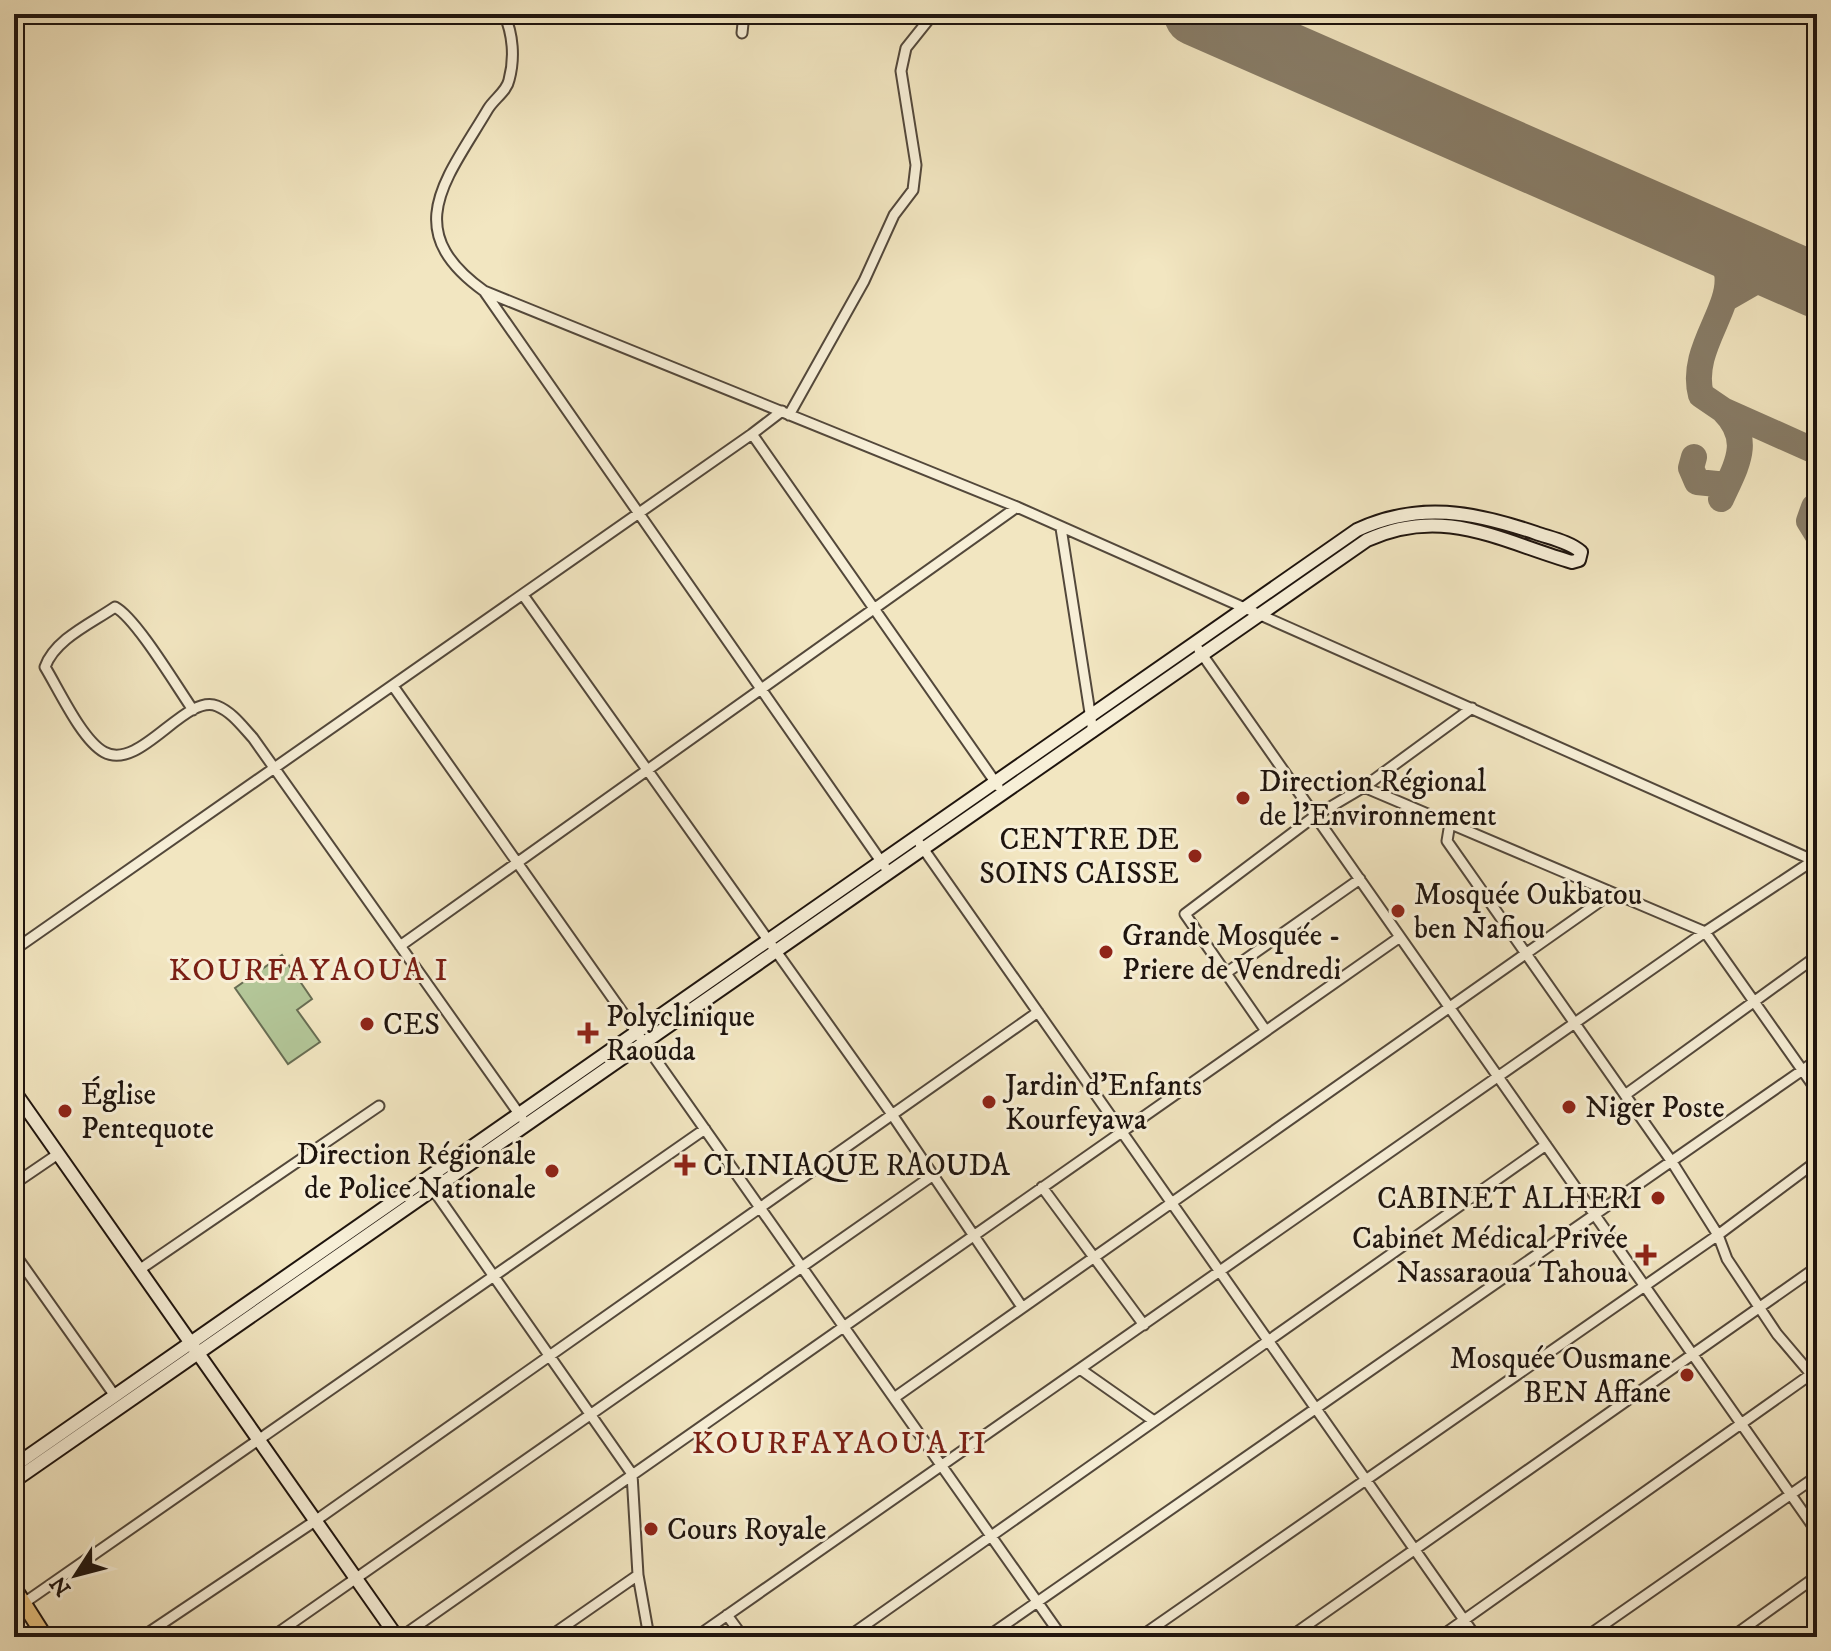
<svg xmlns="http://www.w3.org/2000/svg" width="1831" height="1651" font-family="'IM FELL DW Pica',serif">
	<rect width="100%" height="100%" fill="#f2e6c1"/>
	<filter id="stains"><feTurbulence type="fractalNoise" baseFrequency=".0025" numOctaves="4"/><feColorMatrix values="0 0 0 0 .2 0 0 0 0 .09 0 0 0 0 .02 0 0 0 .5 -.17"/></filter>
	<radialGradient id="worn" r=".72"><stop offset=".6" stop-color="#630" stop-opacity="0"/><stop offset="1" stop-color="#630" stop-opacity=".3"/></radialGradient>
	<path fill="#b3c698" stroke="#686d53" stroke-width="2" d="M282,955L312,999L297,1010L320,1042L288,1064L235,988Z"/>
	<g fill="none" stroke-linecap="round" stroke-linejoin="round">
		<path stroke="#887d68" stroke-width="26" d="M1247,37L1258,14
			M1691,232C1776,279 1684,332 1701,395L1723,410L1817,452
			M1727,298L1760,279L1794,276
			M1694,457L1691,468L1697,482L1727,485
			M1721,499C1737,464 1753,440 1723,410
			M1814,507L1809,521L1817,534"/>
		<path stroke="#887d68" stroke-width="64" d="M1196,14L1817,286"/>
		<defs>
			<path id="street" d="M504,14C513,34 515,58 509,80C507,91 494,99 488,109C446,180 399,230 484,291L1017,507L1817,862
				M742,33L744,14
				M484,291L885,867
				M782,411L752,434L998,786
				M789,415L864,281L894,215L913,190L916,165L901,71L906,48L930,18
				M1061,528L1093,732
				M523,595L891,1113L1022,1307
				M1199,650L1817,1532
				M393,686L1062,1637
				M193,710C177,687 136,618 115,607C92,623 55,639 45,667C59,690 82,740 104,752C140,772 185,693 217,706C232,712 242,726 253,738L522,1118
				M1364,787L1705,932L1817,1091
				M1450,823L1447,841L1672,1162L1718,1235L1727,1259L1777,1334L1811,1374
				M920,844L1476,1637
				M400,946L1017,507
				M14,950L752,434
				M1226,973L1360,879
				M1266,1031L1185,914L1315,816L1364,787L1472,708
				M1625,1095L1817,956
				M14,1184L58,1154
				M430,1185L632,1474L638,1575L649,1637
				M1042,1187L1144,1325
				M14,1253L115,1396
				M139,1270L379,1106
				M1080,1369L1154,1421
				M894,1398L1612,893
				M24,1603L705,1129
				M727,1615L743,1637
				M142,1637L315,1521L1038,1012
				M272,1637L932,1176
				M401,1637L1400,937
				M549,1637L638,1575
				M696,1637L1705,932L1814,860
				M848,1637L1546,1145
				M987,1637L1817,1060
				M1140,1637L1718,1235L1817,1161
				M1290,1637L1817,1267
				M1440,1637L1817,1370
				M1586,1637L1817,1476
				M1732,1637L1817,1576"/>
			<path id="secondary" d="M14,1091L397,1637
				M14,1466L1357,530C1419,501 1474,512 1536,533C1550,538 1570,542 1581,552L1579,560L1572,562C1500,541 1443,505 1367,540L14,1481"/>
			<path id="primary" d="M14,1588L45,1637"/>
		</defs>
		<use href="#street" stroke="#53483b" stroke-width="13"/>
		<use href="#secondary" stroke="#1e140e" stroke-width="16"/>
		<use href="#primary" stroke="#1e140e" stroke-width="18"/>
		<use href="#street" stroke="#f7efd7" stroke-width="9"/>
		<use href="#secondary" stroke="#f7efd7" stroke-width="12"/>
		<use href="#primary" stroke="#e9c380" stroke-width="14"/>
	</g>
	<g fill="#8f2418" stroke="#f7efd7" stroke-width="3">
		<circle cx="1243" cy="798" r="8"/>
		<circle cx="1195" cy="856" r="8"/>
		<circle cx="1398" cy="911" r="8"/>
		<circle cx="1106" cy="952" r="8"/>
		<circle cx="367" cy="1024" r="8"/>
		<path d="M584 1021h8v8h8v8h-8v8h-8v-8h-8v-8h8z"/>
		<circle cx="989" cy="1102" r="8"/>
		<circle cx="1569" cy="1107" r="8"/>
		<circle cx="65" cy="1111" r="8"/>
		<path d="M681 1153h8v8h8v8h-8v8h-8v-8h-8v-8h8z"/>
		<circle cx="552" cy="1171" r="8"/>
		<circle cx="1658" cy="1198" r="8"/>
		<path d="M1642 1243h8v8h8v8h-8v8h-8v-8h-8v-8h8z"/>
		<circle cx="1687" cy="1375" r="8"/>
		<circle cx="651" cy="1529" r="8"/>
	</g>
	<g text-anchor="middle" stroke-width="6" stroke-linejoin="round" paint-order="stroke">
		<g font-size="30" fill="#1e140e" stroke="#f7efd7" text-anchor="start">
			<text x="1259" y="791">Direction Régional<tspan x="1259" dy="34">de l'Environnement</tspan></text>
			<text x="1179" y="849" text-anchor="end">CENTRE DE<tspan x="1179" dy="34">SOINS CAISSE</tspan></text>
			<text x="1414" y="904">Mosquée Oukbatou<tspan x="1414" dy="34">ben Nafiou</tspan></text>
			<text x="1122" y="945">Grande Mosquée -<tspan x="1122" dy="34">Priere de Vendredi</tspan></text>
			<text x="606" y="1026">Polyclinique<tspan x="606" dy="34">Raouda</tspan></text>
			<text x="383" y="1034">CES</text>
			<text x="1005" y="1095">Jardin d'Enfants<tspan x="1005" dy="34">Kourfeyawa</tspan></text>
			<text x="81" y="1104">Église<tspan x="81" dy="34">Pentequote</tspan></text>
			<text x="1585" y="1117">Niger Poste</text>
			<text x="536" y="1164" text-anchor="end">Direction Régionale<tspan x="536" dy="34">de Police Nationale</tspan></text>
			<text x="703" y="1175">CLINIAQUE RAOUDA</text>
			<text x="1642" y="1208" text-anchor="end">CABINET ALHERI</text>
			<text x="1628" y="1248" text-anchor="end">Cabinet Médical Privée<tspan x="1628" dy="34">Nassaraoua Tahoua</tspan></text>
			<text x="1671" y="1368" text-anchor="end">Mosquée Ousmane<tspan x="1671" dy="34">BEN Affane</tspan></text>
			<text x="667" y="1539">Cours Royale</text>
		</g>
		<g font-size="32" letter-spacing="2" fill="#7a1f14" stroke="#f7efd7">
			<text x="309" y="980">KOURFAYAOUA I</text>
			<text x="840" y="1453">KOURFAYAOUA II</text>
		</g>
	</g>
	<rect width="1831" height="1651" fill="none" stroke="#f2e6c1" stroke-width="48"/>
	<rect x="16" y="16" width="1799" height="1619" fill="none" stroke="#1e140e" stroke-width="4"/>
	<rect x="24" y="24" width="1783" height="1603" fill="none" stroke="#1e140e" stroke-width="2"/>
	<g transform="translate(76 1575) rotate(234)" stroke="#f7efd7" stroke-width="6" paint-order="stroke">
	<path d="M0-6L14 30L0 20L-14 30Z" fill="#1e140e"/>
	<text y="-12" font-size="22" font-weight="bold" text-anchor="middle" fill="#1e140e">N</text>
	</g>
	<rect width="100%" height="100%" filter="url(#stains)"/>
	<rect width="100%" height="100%" fill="url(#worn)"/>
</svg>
